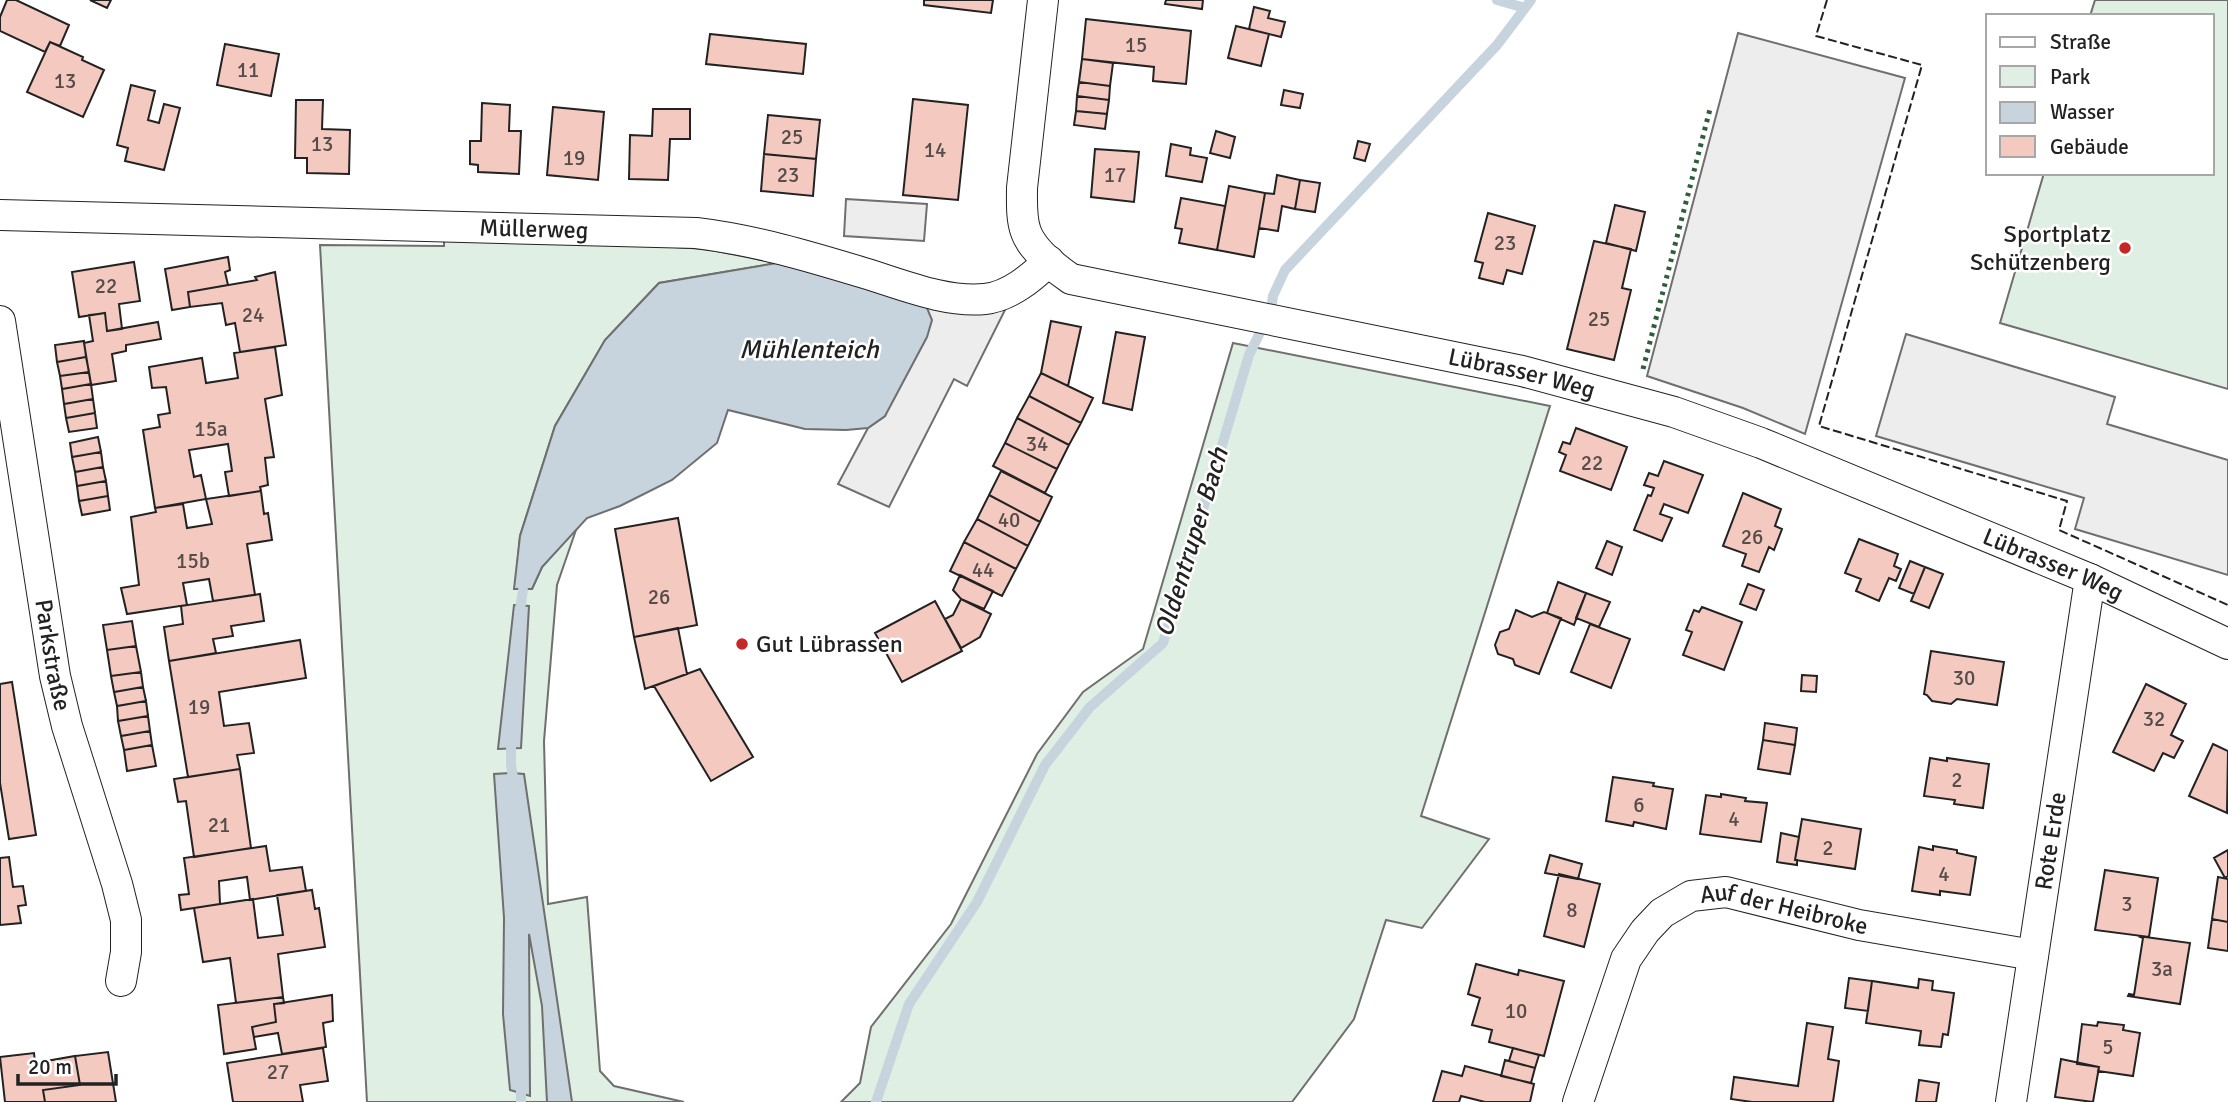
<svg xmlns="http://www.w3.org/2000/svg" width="2228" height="1102" font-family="Signika,sans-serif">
	<rect width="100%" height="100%" fill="#fff"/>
	<path fill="#e0efe3" stroke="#6f6f6f" stroke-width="2" d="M2095,0H2228V389L2000,323L2044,173H2212V16H2090Z
		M444,233L706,249L777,263L659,283L605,340L555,426L520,536L515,589H532L542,567L577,527L557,585L544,741L548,904L587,897L600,1071L614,1086L684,1102H367L320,245L444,246Z
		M1233,343L1550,406L1421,816L1489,839L1422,928L1386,920L1354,1019L1292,1102H841L860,1083L871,1027L951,924L1037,754L1083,692L1143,649Z"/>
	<path fill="#ededed" stroke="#6f6f6f" stroke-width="2" d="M1738,33L1905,78L1805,434L1743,408L1647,376Z
		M846,199L927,204L924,241L844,236Z
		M925,303L1007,306L967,386L954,379L889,507L838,484L868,428L885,416Z
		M1906,334L2115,397L2107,424L2228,460V575L2075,529L2084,498L1876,436Z"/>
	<path fill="#c7d3dd" stroke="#6f6f6f" stroke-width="2" d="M777,263L925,303L932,320L927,337L885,416L868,428L846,430L805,429L728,410L717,443L672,480L620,506L587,518L542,567L532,589H514L520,536L555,426L605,340L659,283Z
		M514,605L529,606L521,748L498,749Z
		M512,773L524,774L572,1102H547L542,1006L529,934L530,1096L510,1090L503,1014L504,918L494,774Z"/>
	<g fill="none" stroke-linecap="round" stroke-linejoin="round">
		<path stroke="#c7d3dd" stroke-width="10" d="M1497,0L1525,8
			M519,616L523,590
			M511,739V764L514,786
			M521,1083V1102
			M876,1102L909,1004L977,902L1045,765L1090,707L1163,643L1249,355L1271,310L1273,296L1285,270L1497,45L1531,0"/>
	</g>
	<path fill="#f3c9c0" stroke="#222" stroke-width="2" d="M7,0H16L69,25L60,46L50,42L45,52L0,31V17Z
		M90,0H111L107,8Z
		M924,0H993L991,13L924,5Z
		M1166,0H1203L1202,9L1165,4Z
		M1254,7L1270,11L1268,18L1285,22L1281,37L1249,29Z
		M1086,19L1191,31L1186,84L1153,81L1154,67L1082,59Z
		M1236,26L1269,34L1261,66L1228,58Z
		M710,34L806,44L803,74L706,64Z
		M50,42L83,57L82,60L104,70L83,117L27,92Z
		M225,44L279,54L271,96L217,85Z
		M1082,59L1113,63L1110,86L1079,82Z
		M1079,82L1110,86L1109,100L1077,96Z
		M131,85L155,91L148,120L159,123L164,104L180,108L164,170L125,161L128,148L117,145Z
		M1284,90L1303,94L1300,108L1281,105Z
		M1077,96L1109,100L1107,114L1076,111Z
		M913,99L968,105L958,200L903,195Z
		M296,100H323L322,129L350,130L349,174L307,173V158H295Z
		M482,103L510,105L509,131H521L519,174L478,172V165L470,164V141H481Z
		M553,107L604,112L598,180L547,175Z
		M653,109H690V139H670L668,180L629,179L630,135L652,136Z
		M1076,111L1107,114L1105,129L1074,125Z
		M768,115L820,120L816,159L764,154Z
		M1216,131L1235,137L1230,158L1210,153Z
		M1358,141L1370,144L1365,161L1354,158Z
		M1171,144L1191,148L1190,155L1207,158L1202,182L1166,176Z
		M1095,149L1139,152L1134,202L1091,197Z
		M764,154L816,159L813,196L761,191Z
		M1277,175L1300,180L1295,209L1282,206L1278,231L1259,228L1265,193L1274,194Z
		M1300,180L1320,183L1315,212L1295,209Z
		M1229,186L1265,193L1254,257L1217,250Z
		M1181,198L1225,206L1217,250L1179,243L1182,229L1175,228Z
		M1615,205L1645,212L1636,251L1606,243Z
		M1488,213L1535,226L1522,274L1507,270L1503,284L1479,278L1483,263L1475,261Z
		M1594,241L1631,249L1622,288L1631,290L1614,360L1567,349Z
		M228,257L230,270L225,272L228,285L188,292L190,307L172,310L165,269Z
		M134,262L140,301L119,304L122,329L107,331L105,313L79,317L72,272Z
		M275,272L286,345L240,352L235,323L226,325L222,303L190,307L188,292L257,280L255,277Z
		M105,313L107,331L158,322L161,339L126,345V351L112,354L116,381L91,385L84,343L93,341L89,315Z
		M1051,321L1081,327L1068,386L1041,373Z
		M1116,332L1145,337L1132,410L1103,403Z
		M84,341L86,357L57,362L55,345Z
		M275,347L282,395L265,399L274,457L265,458L268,485L260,487L261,491L229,496L225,472L232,471L228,444L189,450L194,477L201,475L206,499L155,508L143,430L160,427L158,415L170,413L166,387L152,388L149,367L202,358L206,383L238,378L234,353Z
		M86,357L89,372L60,376L57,362Z
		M89,372L91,384L62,389L60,376Z
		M1041,373L1093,398L1081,423L1029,396Z
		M91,384L93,399L64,404L62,389Z
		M1029,396L1081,423L1069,445L1017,418Z
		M93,399L95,413L66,418L64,404Z
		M95,413L97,428L69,432L66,418Z
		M1017,418L1069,445L1057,469L1005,443Z
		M1576,428L1627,447L1611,490L1560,471L1566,455L1559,452L1563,442L1570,444Z
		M98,437L101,452L72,457L70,443Z
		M1005,443L1057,469L1045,493L993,466Z
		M101,452L103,467L75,472L72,457Z
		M1664,461L1703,475L1688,513L1664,504L1660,514L1672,518L1662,541L1634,530L1648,495L1651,496L1654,488L1644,485L1649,473L1658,476Z
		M103,467L106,481L77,486L75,472Z
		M1001,471L1052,497L1040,522L989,495Z
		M106,481L108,496L79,501L77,486Z
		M261,491L264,514L268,513L272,540L247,544L255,595L213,601L209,579L183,583L187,605L127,614L121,588L139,585L131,517L156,512L155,508L183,504L187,528L212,524L206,499Z
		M1743,493L1781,509L1775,526L1782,529L1774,550L1769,547L1759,572L1742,566L1746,554L1723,546Z
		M989,495L1040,522L1028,546L977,519Z
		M108,496L110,510L82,515L79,501Z
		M678,518L697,625L634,637L615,529Z
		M977,519L1028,546L1016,569L964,542Z
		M1859,539L1898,554L1894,566L1901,569L1896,581L1889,578L1879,601L1856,591L1861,579L1845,573Z
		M1607,541L1622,547L1612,575L1596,568Z
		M964,542L1016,569L1002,596L950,571Z
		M1910,561L1925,567L1914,594L1899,588Z
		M1925,567L1943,574L1929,608L1911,601Z
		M960,575L993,591L984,609L961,599L953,590Z
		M1558,582L1586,593L1574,625L1547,613Z
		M1748,584L1764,590L1756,610L1740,604Z
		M1586,593L1610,602L1599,627L1576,618Z
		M260,594L264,621L231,626L233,636L213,639L216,653L169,661L164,627L183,624L181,606Z
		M961,599L991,614L980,637L961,648L945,619L953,615Z
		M935,601L962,651L902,682L875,633Z
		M1702,607L1742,622L1724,670L1683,655L1692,632L1686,630L1694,610L1699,612Z
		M1516,610L1532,617L1544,612L1561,618L1539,674L1515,665L1513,659L1498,654L1495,645L1500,632L1509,629Z
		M132,621L136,646L107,650L103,625Z
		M1590,624L1630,639L1611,688L1571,672Z
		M678,628L687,674L645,689L634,637Z
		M300,640L306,678L219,692L224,726L249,723L254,753L237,755L240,769L188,777L169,661Z
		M136,646L141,672L111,676L107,650Z
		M1931,651L2004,662L1997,705L1957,699L1951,704L1932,701L1927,695L1924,694Z
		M700,669L753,757L711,781L654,686Z
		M141,672L143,687L114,692L111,676Z
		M1802,675L1817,676L1816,692L1801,691Z
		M12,682L36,835L9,839L0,783V684Z
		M2146,684L2186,704L2171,735L2183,741L2174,758L2163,753L2154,771L2113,752Z
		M143,687L146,701L117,706L114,692Z
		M146,701L148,716L118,721L117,706Z
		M148,716L150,731L121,736L118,721Z
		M1765,723L1797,728L1795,745L1763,740Z
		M150,731L152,745L124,750L121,736Z
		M1763,740L1795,745L1790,774L1758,769Z
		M2213,744L2228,751L2227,813L2189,796Z
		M152,745L156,766L127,771L124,750Z
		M1930,758L1947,761V758L1989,764L1983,808L1954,804L1955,800L1924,796Z
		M240,769L251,848L194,857L186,801L178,802L174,779Z
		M1613,777L1654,783L1653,786L1673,789L1666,829L1634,822L1633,826L1606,821Z
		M1721,794L1746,798L1745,801L1767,803L1761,842L1700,834L1706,795L1721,797Z
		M1802,819L1861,829L1855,869L1795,860Z
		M1781,833L1799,837L1795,860H1797V865L1777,862Z
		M266,846L270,871L302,867L306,891L250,900L247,877L219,881L220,904L181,910L179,895L189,894L184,858Z
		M1933,846L1957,850V853L1976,857L1970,895L1940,891V895L1912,891L1919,847L1933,850Z
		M2228,850V876L2225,878L2214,858Z
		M1550,855L1582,864L1578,879L1545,873Z
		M9,857L13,887L23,886L26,905L18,906L21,923L0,925V858Z
		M2105,870L2158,878L2149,937L2095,930Z
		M1559,874L1600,884L1584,947L1544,936Z
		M2218,877L2228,879V922L2212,919Z
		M312,890L315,909L319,908L325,947L278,954L283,997L236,1003L230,958L203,962L194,908L253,899L258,938L283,935L277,895Z
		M2212,919L2228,922V951L2208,948Z
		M2138,936L2190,943L2180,1004L2128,996L2129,994L2134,995L2143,938Z
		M1476,964L1518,975L1519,970L1564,981L1544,1056L1489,1042L1492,1030L1472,1025L1480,998L1468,994Z
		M1849,978L1872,981L1868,1011L1845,1008Z
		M1919,979L1933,981L1932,990L1954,993L1948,1035L1943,1034L1941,1047L1919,1045L1921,1031L1866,1023L1872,981L1918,988Z
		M332,995L333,1021L323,1023L326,1047L282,1054L278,1033L254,1037L252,1027L276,1022L274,1004Z
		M283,997L284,1003L274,1004L276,1022L252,1027L256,1049L224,1054L218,1005Z
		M2098,1022L2124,1025L2123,1030L2140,1033L2133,1076L2098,1071L2099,1067L2077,1064L2082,1024L2097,1026Z
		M1807,1023L1833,1027L1828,1059L1839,1061L1833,1102H1752L1731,1099L1734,1077L1798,1086Z
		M323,1048L328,1081L300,1085L303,1102H233L227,1063Z
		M1513,1048L1539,1055L1535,1068L1509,1061Z
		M108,1052L116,1102H45L43,1090L80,1085L75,1056Z
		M34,1053L35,1063L75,1056L80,1085L43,1090L45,1102H5L0,1057Z
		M2061,1059L2099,1067L2093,1102L2055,1097Z
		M1505,1060L1535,1068L1531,1083L1501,1076Z
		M1465,1066L1534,1084L1530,1102H1485L1461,1096L1459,1102H1433L1442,1071L1462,1076Z
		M1919,1080L1939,1083L1936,1102H1916Z"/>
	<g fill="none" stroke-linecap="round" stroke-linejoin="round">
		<defs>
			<g id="street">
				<path id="s1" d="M1043,0L1022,188C1022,202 1021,219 1026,232C1033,251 1055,268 1071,279L1522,371L1674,412L1761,443L2090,579L2228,644"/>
				<path id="s2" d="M0,215L696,233C754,240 808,256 864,273C901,284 945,303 985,299C1010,296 1031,278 1049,261"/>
				<path id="s3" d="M0,321L55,676L67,726L117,884L126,920V952L121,981"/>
				<path id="s4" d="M1578,1102L1626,959L1645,931L1662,913L1691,896L1726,892L1859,925L2033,955"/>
				<path id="s5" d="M2011,1102L2090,579"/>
			</g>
		</defs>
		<use href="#street" stroke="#222" stroke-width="32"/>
		<use href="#street" stroke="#fff" stroke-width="30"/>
		<path stroke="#2f5e38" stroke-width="5" stroke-dasharray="3.5 5" stroke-linecap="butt" d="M1643,369L1710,109"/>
		<path stroke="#222" stroke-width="2" stroke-dasharray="9 3.5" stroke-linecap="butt" d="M1827,0L1816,36L1922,65L1819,426L2067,501L2059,530L2228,605"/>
	</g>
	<g fill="#c62828" stroke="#fff" stroke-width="2.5">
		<circle cx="2125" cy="248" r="7"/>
		<circle cx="742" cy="644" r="7"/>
	</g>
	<g text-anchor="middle" stroke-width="5" stroke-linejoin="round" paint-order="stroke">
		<g font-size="21" fill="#564c4a">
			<text x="1136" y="52">15</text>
			<text x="248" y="77">11</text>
			<text x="65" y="88">13</text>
			<text x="792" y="144">25</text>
			<text x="322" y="151">13</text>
			<text x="935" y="157">14</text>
			<text x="574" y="165">19</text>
			<text x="788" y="182">23</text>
			<text x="1115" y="182">17</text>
			<text x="1505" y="250">23</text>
			<text x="106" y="293">22</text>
			<text x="253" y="322">24</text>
			<text x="1599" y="326">25</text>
			<text x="211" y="436">15a</text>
			<text x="1037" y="451">34</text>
			<text x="1592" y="470">22</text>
			<text x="1009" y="527">40</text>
			<text x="1752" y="544">26</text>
			<text x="193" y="568">15b</text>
			<text x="983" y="577">44</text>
			<text x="659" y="604">26</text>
			<text x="1964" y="685">30</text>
			<text x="199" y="714">19</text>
			<text x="2154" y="726">32</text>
			<text x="1957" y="787">2</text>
			<text x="1639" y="812">6</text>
			<text x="1734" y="826">4</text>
			<text x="219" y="832">21</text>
			<text x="1828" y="855">2</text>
			<text x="1944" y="881">4</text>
			<text x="2127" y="911">3</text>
			<text x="1572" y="917">8</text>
			<text x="2162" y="976">3a</text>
			<text x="1516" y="1018">10</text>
			<text x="2108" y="1054">5</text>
			<text x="278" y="1079">27</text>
		</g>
		<g font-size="24" fill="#222" stroke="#fff">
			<text dy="8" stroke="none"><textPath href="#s2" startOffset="534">Müllerweg</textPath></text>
			<text dy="8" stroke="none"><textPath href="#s1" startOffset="760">Lübrasser Weg</textPath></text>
			<text dy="8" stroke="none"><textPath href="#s1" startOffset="1326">Lübrasser Weg</textPath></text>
			<text dy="8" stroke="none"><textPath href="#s3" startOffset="338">Parkstraße</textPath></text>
			<text dy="8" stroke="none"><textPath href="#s5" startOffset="264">Rote Erde</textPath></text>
			<text dy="8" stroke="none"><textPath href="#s4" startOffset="338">Auf der Heibroke</textPath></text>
		</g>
		<g font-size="24" fill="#222" stroke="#fff" text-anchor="end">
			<text x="2111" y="242">Sportplatz<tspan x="2111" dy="28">Schützenberg</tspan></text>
			<text x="756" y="652" text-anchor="start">Gut Lübrassen</text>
		</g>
		<g font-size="26" font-style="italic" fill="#222" stroke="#fff">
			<text x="809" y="358">Mühlenteich</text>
			<text transform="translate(1191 542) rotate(-73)" y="9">Oldentruper Bach</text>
		</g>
	</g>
	<rect x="1986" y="14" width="228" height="161" fill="#ffffff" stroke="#a7a7a7" stroke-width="2"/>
	<rect x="2000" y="37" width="35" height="10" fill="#ffffff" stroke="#a7a7a7" stroke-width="2"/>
	<text x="2050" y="49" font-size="21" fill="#222222">Straße</text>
	<rect x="2000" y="66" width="35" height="21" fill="#e0efe3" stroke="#a7a7a7" stroke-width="2"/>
	<text x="2050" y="84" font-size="21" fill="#222222">Park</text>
	<rect x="2000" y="102" width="35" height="21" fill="#c7d3dd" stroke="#a7a7a7" stroke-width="2"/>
	<text x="2050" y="119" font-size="21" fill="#222222">Wasser</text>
	<rect x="2000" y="136" width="35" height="21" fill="#f3c9c0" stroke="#a7a7a7" stroke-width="2"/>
	<text x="2050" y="154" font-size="21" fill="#222222">Gebäude</text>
	<path d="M18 1074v10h98v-10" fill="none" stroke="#222222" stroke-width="3.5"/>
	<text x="28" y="1074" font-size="21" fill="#222222" stroke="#ffffff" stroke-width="5" paint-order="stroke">20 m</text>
</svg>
